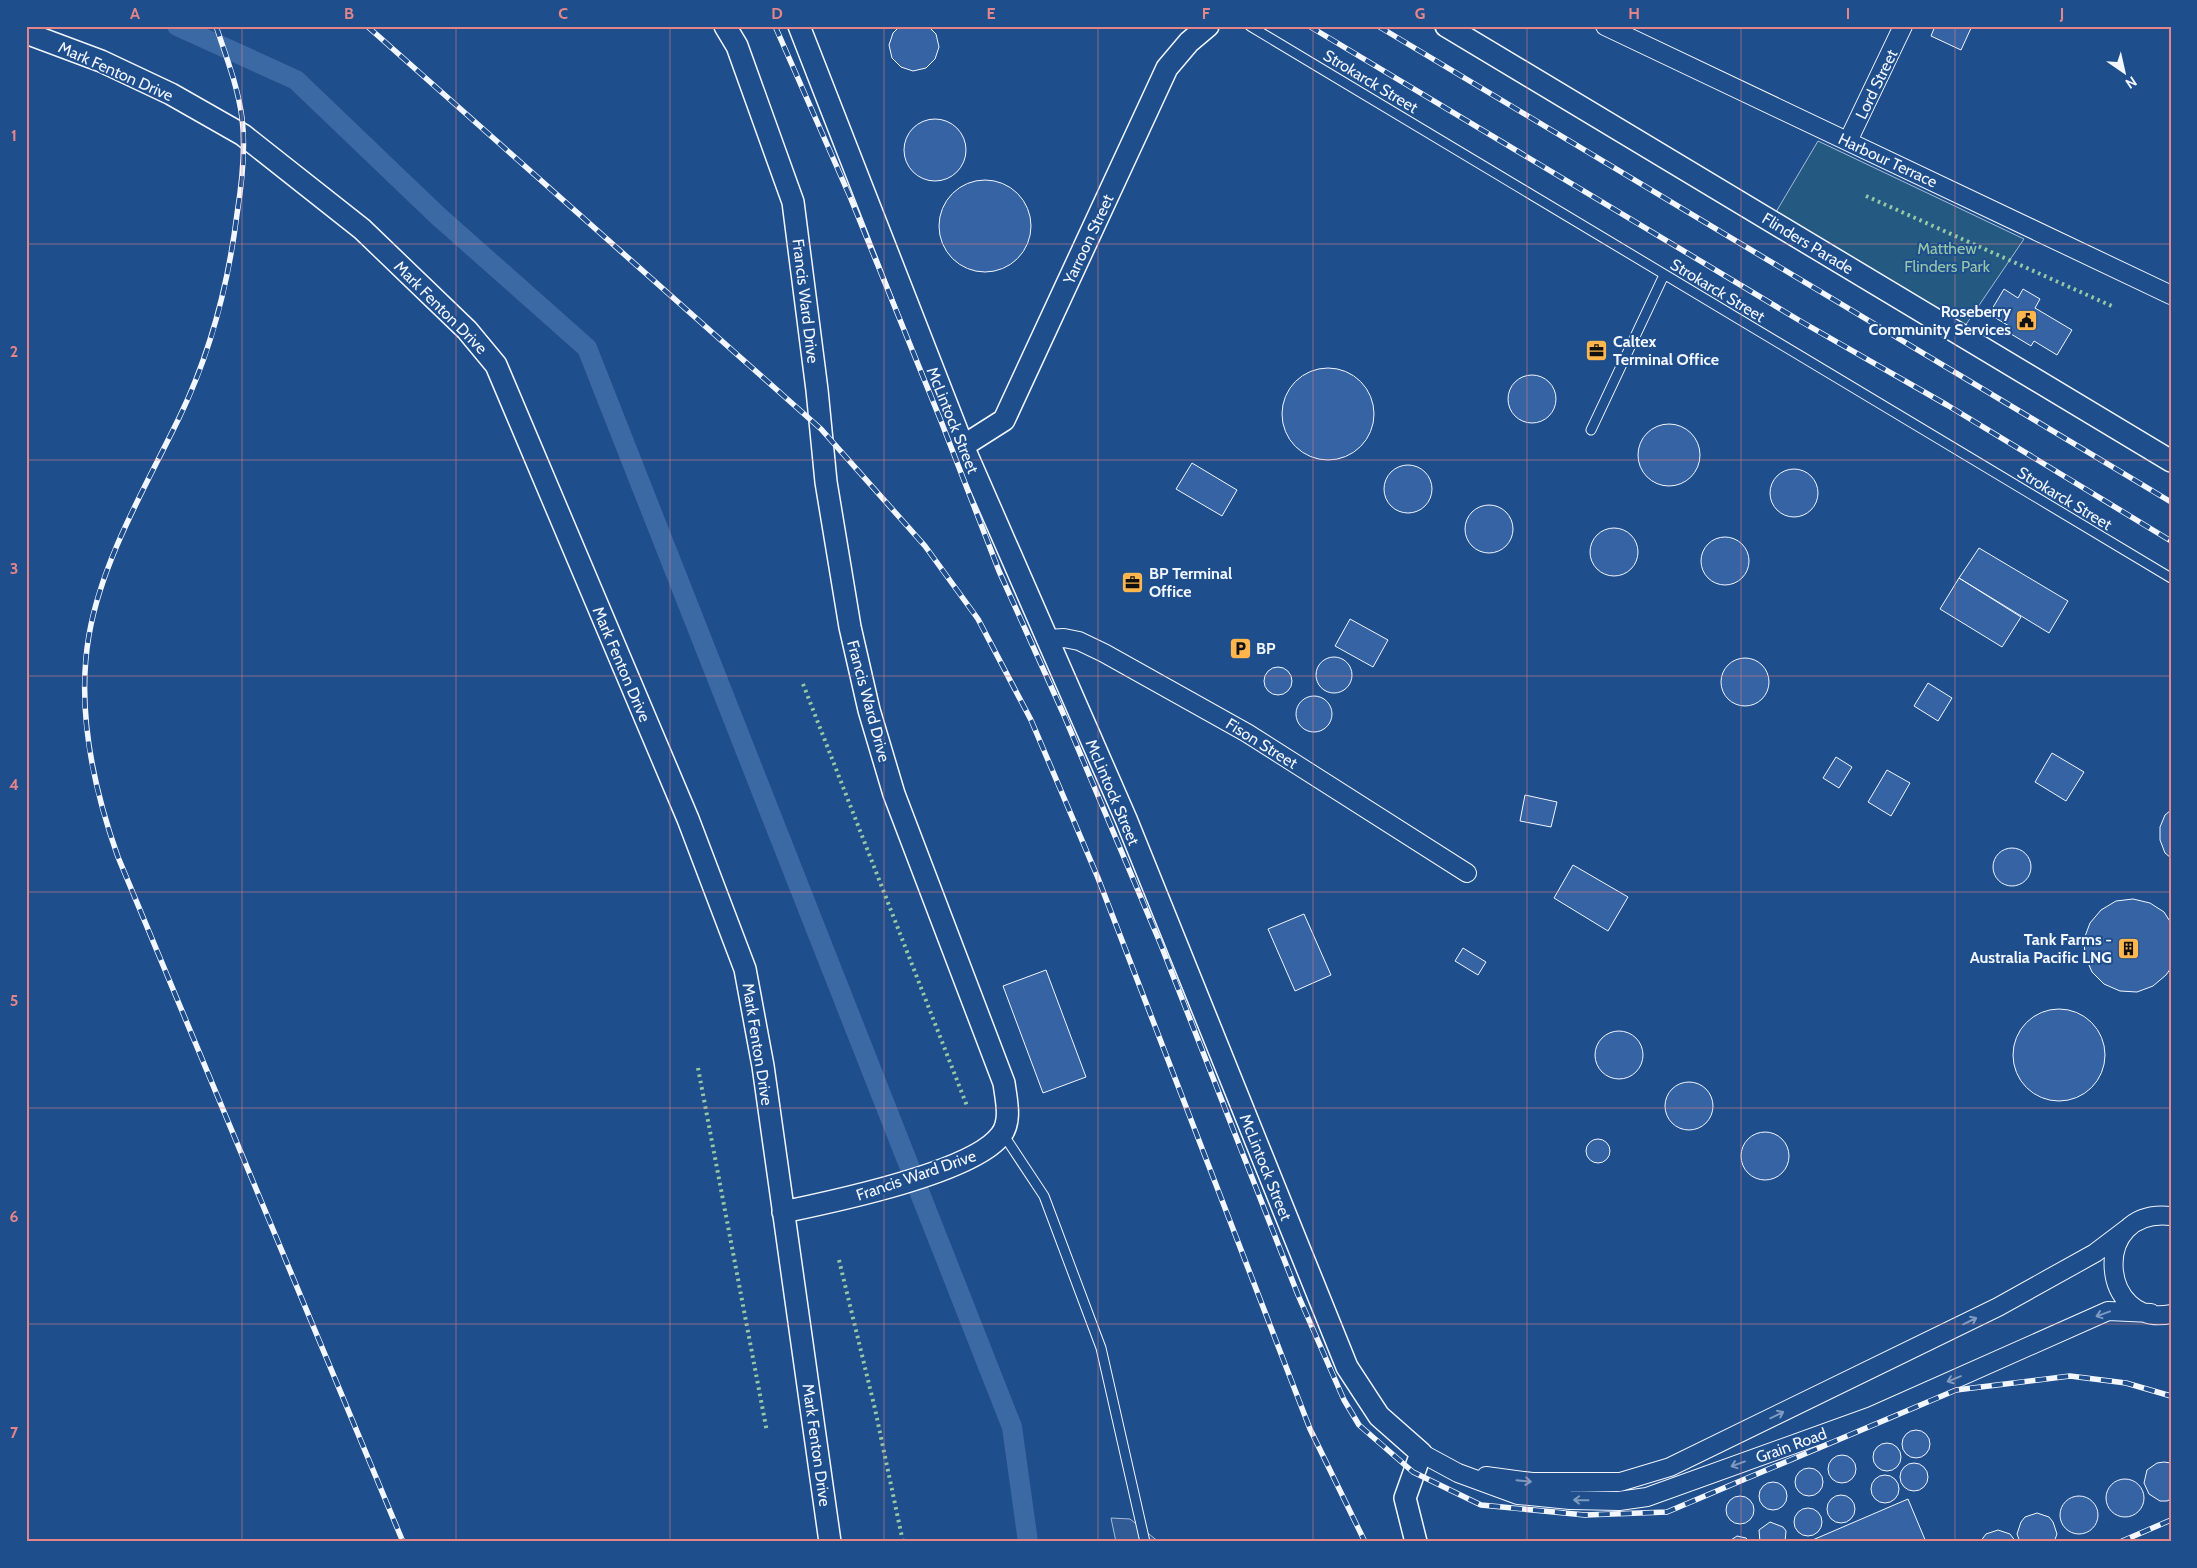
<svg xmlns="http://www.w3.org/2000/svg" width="2197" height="1568" font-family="Cabin,sans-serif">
	<rect width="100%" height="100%" fill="#1f4e8c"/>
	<path fill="#245a82" stroke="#a8bbd7" d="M1818,141L2024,239L1965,326L1776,212Z"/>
	<path fill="#305b95" stroke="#a8bbd7" d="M1111,1518L1130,1519L1159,1542H1116Z"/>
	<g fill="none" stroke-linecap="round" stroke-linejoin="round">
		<path stroke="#3b69a3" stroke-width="20" d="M177,26L296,80L437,215L587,348L1012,1427L1028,1542"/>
	</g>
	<path fill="#3563a3" stroke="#f2f6ff" d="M900,26H928L936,34L939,47L935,59L926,68L913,71L901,67L892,58L889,45L893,33Z
		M1935,26H1972L1961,50L1931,36Z
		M904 150a31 31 0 1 1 62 0a31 31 0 1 1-62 0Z
		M939 226a46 46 0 1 1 92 0a46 46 0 1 1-92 0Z
		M2004,289L2018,298L2023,289L2040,299L2035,308L2072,330L2057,355L2034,341L2031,346L2006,331L2009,326L1989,314Z
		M1282 414a46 46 0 1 1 92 0a46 46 0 1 1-92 0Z
		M1508 399a24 24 0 1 1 48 0a24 24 0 1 1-48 0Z
		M1638 455a31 31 0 1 1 62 0a31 31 0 1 1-62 0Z
		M1192,463L1237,490L1222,516L1176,489Z
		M1384 489a24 24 0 1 1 48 0a24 24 0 1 1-48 0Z
		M1770 493a24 24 0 1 1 48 0a24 24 0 1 1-48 0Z
		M1465 529a24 24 0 1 1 48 0a24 24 0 1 1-48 0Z
		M1590 552a24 24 0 1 1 48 0a24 24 0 1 1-48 0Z
		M1701 561a24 24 0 1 1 48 0a24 24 0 1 1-48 0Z
		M1979,548L2068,601L2049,633L1959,578Z
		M1959,578L2021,617L2002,647L1940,609Z
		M1350,619L1388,640L1373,667L1335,646Z
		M1316 675a18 18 0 1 1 36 0a18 18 0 1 1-36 0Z
		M1721 682a24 24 0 1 1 48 0a24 24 0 1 1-48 0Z
		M1264 681a14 14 0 1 1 28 0a14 14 0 1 1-28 0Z
		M1928,683L1952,698L1938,721L1914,706Z
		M1296 714a18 18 0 1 1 36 0a18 18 0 1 1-36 0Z
		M2052,753L2084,772L2066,801L2035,782Z
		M1836,757L1852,767L1839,788L1823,778Z
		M1887,770L1910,783L1891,816L1868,802Z
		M1525,795L1557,802L1551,827L1520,821Z
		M2171,810V858L2165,853L2160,840V827L2165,815Z
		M1993 867a19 19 0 1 1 38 0a19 19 0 1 1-38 0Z
		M1573,865L1628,897L1608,931L1554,898Z
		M2133,899L2150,903L2164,912L2171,923V968L2166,975L2153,986L2137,992L2120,991L2104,984L2092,972L2085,956L2084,939L2090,923L2101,910L2116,901Z
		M1304,914L1331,975L1295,991L1268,929Z
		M1463,948L1486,962L1478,975L1455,961Z
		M1046,970L1086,1077L1043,1093L1003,986Z
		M2013 1055a46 46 0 1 1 92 0a46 46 0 1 1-92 0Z
		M1595 1055a24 24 0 1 1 48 0a24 24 0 1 1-48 0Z
		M1665 1106a24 24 0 1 1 48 0a24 24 0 1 1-48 0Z
		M1741 1156a24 24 0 1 1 48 0a24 24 0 1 1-48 0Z
		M1586 1151a12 12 0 1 1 24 0a12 12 0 1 1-24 0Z
		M1902 1444a14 14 0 1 1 28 0a14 14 0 1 1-28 0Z
		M1873 1457a14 14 0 1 1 28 0a14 14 0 1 1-28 0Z
		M1828 1469a14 14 0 1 1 28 0a14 14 0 1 1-28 0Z
		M2164,1462L2171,1463V1499L2167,1501H2160L2149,1494L2144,1483L2147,1470L2157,1463Z
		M1900 1477a14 14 0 1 1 28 0a14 14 0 1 1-28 0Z
		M1795 1482a14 14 0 1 1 28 0a14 14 0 1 1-28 0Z
		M1871 1489a14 14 0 1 1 28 0a14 14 0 1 1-28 0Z
		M2106 1498a19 19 0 1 1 38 0a19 19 0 1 1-38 0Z
		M1759 1496a14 14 0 1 1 28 0a14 14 0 1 1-28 0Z
		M1827 1509a14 14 0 1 1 28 0a14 14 0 1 1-28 0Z
		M2060 1515a19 19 0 1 1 38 0a19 19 0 1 1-38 0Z
		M1726 1510a14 14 0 1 1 28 0a14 14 0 1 1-28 0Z
		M1908,1499L1926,1542H1808Z
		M1794 1522a14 14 0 1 1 28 0a14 14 0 1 1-28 0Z
		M2037,1513L2049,1517L2053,1522L2057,1534L2054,1542H2020L2017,1534L2021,1522L2025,1517Z
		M1770,1522L1783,1527L1786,1531L1785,1542H1760L1759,1530Z
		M1998,1530L2010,1534L2016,1542H1980L1986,1534Z
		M1737,1536L1746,1538L1750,1542H1728Z"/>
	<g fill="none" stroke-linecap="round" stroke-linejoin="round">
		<defs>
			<path id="service" d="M1250,26L2171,578
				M1591,430L1664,275
				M1003,1134L1044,1196L1101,1348L1145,1542"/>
			<path id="minor" d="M1605,26L2171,295
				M1848,141L1903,26
				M1046,639L1064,638L1079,641L1104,653L1247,733L1467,873
				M2171,1216C2089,1207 2100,1329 2171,1314
				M1421,1453L1458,1473L1518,1495L1570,1500L1619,1501L1647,1497L1872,1416L2108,1311L2151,1313
				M1486,1476L1532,1482H1620L1670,1467L1998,1307L2095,1253L2128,1228"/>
			<path id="tertiary" d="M725,26L737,46L793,202L817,390L826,482L850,627L869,710L894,794L1004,1083C1006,1099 1012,1121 1001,1135C973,1173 831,1202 783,1212
				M799,26L963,446L1126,819L1347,1367L1379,1416L1421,1453L1405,1498L1416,1542
				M1446,26L2171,461
				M26,33L101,61L171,94L243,135L362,229L467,330L496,365L688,819L745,969L763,1066L830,1542
				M963,446L1004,420L1167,68L1189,42L1208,26"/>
		</defs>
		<use href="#service" stroke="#f2f6ff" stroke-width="11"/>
		<use href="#minor" stroke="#f2f6ff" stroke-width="20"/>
		<use href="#tertiary" stroke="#f2f6ff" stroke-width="24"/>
		<use href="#service" stroke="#1f4e8c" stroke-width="9"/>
		<use href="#minor" stroke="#1f4e8c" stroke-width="18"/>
		<use href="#tertiary" stroke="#1f4e8c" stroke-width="21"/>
		<defs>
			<path id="rail" d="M216,26C226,56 238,87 242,118C246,150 242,183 237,214C228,286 211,352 179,418C146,486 102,560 89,635C76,710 93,787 118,857L403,1542
				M367,26L821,429L925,546L978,619L1031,720L1098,878L1310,1429L1365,1542
				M775,26L851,199L941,421L999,571L1063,713L1161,945L1298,1295L1344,1400L1359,1425L1413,1472L1481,1505L1585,1515L1667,1512L1956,1390L2070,1376L2126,1383L2171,1396
				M1309,26L1802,322L1947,405L2171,541
				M1378,26L2171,502
				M2120,1542L2171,1520"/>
		</defs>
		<use href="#rail" stroke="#f2f6ff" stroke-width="5.5"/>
		<use href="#rail" stroke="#1f4e8c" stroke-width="4" stroke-dasharray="11" stroke-linecap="butt"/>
		<path stroke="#97c8a6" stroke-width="4" stroke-dasharray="2.5 4" stroke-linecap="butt" d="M1866,196L2114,307
			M803,684L967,1106
			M698,1068L767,1432
			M839,1260L875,1409L903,1542"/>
	</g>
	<defs><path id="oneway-shaft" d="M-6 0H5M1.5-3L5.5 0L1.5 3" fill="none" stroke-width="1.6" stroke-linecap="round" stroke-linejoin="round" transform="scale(1.25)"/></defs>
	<g stroke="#7e9ac0">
		<use href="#oneway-shaft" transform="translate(2103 1314) rotate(160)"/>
		<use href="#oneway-shaft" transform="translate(1970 1321) rotate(-26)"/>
		<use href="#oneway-shaft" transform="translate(1954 1379) rotate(158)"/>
		<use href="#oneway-shaft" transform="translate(1777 1415) rotate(-26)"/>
		<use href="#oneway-shaft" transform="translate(1738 1464) rotate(160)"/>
		<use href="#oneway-shaft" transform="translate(1524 1481) rotate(6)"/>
		<use href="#oneway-shaft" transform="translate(1581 1500) rotate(-179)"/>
	</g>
	<path fill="none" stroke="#e38589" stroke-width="1" stroke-opacity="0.55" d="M242,26V1542M456,26V1542M670,26V1542M884,26V1542M1098,26V1542M1313,26V1542M1527,26V1542M1741,26V1542M1955,26V1542M26,244H2171M26,460H2171M26,676H2171M26,892H2171M26,1108H2171M26,1324H2171"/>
	<defs>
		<symbol id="civic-square" viewBox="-11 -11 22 22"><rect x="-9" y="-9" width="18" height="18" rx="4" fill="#ffb74d" stroke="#1f4e8c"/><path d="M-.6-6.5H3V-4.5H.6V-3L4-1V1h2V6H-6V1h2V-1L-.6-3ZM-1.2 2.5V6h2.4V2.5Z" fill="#111"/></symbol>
		<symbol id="office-square" viewBox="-11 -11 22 22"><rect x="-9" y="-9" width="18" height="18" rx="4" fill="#ffb74d" stroke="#1f4e8c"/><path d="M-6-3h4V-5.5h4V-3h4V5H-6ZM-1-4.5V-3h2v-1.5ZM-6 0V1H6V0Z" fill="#111"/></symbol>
		<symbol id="parking-square" viewBox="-11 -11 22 22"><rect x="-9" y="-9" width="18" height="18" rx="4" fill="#ffb74d" stroke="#1f4e8c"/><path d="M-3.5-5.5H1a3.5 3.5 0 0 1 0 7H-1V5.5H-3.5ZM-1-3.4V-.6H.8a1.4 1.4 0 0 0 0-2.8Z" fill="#111"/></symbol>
		<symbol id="building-square" viewBox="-11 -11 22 22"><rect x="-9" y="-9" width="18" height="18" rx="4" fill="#ffb74d" stroke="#1f4e8c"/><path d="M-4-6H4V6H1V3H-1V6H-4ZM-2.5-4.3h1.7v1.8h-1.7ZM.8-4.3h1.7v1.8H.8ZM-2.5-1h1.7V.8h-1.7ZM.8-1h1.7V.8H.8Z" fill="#111"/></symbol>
	</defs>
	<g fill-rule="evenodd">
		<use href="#civic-square" x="2014" y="308" width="25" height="25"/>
		<use href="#office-square" x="1584" y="338" width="25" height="25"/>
		<use href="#office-square" x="1120" y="570" width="25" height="25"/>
		<use href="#parking-square" x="1228" y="636" width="25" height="25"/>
		<use href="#building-square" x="2116" y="936" width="25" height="25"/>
	</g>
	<g text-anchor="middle" stroke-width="4" stroke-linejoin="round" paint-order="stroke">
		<g font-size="16" fill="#f2f6ff" stroke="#1f4e8c">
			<text transform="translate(116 71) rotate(24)" y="6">Mark Fenton Drive</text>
			<text transform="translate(1371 81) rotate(31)" y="6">Strokarck Street</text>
			<text transform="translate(1876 84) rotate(-64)" y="6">Lord Street</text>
			<text transform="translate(1888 160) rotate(25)" y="6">Harbour Terrace</text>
			<text transform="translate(1088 239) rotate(-65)" y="6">Yarroon Street</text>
			<text transform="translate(1808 243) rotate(31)" y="6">Flinders Parade</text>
			<text transform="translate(1718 290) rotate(31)" y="6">Strokarck Street</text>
			<text transform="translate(806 301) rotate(83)" y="6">Francis Ward Drive</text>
			<text transform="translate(441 307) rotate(45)" y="6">Mark Fenton Drive</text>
			<text transform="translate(953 420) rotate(68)" y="6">McLintock Street</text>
			<text transform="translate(2065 498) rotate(31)" y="6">Strokarck Street</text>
			<text transform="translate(622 664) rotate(67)" y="6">Mark Fenton Drive</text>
			<text transform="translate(869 701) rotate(75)" y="6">Francis Ward Drive</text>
			<text transform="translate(1262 743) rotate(32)" y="6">Fison Street</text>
			<text transform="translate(1113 792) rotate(67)" y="6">McLintock Street</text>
			<text transform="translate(758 1044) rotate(81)" y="6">Mark Fenton Drive</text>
			<text transform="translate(1266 1167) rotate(68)" y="6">McLintock Street</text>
			<text transform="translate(916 1175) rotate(-19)" y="6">Francis Ward Drive</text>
			<text transform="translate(817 1445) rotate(82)" y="6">Mark Fenton Drive</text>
			<text transform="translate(1791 1445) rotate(-20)" y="6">Grain Road</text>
		</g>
		<g font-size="16" fill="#97c8a6" stroke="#1f4e8c">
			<text x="1947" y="254">Matthew<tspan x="1947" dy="18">Flinders Park</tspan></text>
		</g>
		<g font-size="16" font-weight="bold" fill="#f2f6ff" stroke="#1f4e8c" text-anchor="start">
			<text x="2011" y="317" text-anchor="end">Roseberry<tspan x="2011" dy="18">Community Services</tspan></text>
			<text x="1613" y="347">Caltex<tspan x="1613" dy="18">Terminal Office</tspan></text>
			<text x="1149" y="579">BP Terminal<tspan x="1149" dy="18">Office</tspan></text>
			<text x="1256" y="654">BP</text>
			<text x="2112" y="945" text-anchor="end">Tank Farms -<tspan x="2112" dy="18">Australia Pacific LNG</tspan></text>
		</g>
	</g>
	<rect width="2197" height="1568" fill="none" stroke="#1f4e8c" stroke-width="55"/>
	<g transform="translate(2124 72) rotate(146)" stroke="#1f4e8c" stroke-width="4" paint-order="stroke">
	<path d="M0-4L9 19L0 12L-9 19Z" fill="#f2f6ff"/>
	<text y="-8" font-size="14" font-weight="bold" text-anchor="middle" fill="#f2f6ff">N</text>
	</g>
	<rect x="28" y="28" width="2142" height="1512" fill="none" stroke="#e38589" stroke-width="2"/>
	<g font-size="16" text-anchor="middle" font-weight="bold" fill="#e38589">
		<text x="135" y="19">A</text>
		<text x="349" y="19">B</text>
		<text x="563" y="19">C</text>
		<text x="777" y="19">D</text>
		<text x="991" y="19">E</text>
		<text x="1206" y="19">F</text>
		<text x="1420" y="19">G</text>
		<text x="1634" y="19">H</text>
		<text x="1848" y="19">I</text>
		<text x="2062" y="19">J</text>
		<text x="14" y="141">1</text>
		<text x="14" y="357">2</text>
		<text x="14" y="574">3</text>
		<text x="14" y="790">4</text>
		<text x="14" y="1006">5</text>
		<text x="14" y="1222">6</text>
		<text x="14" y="1438">7</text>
	</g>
</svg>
